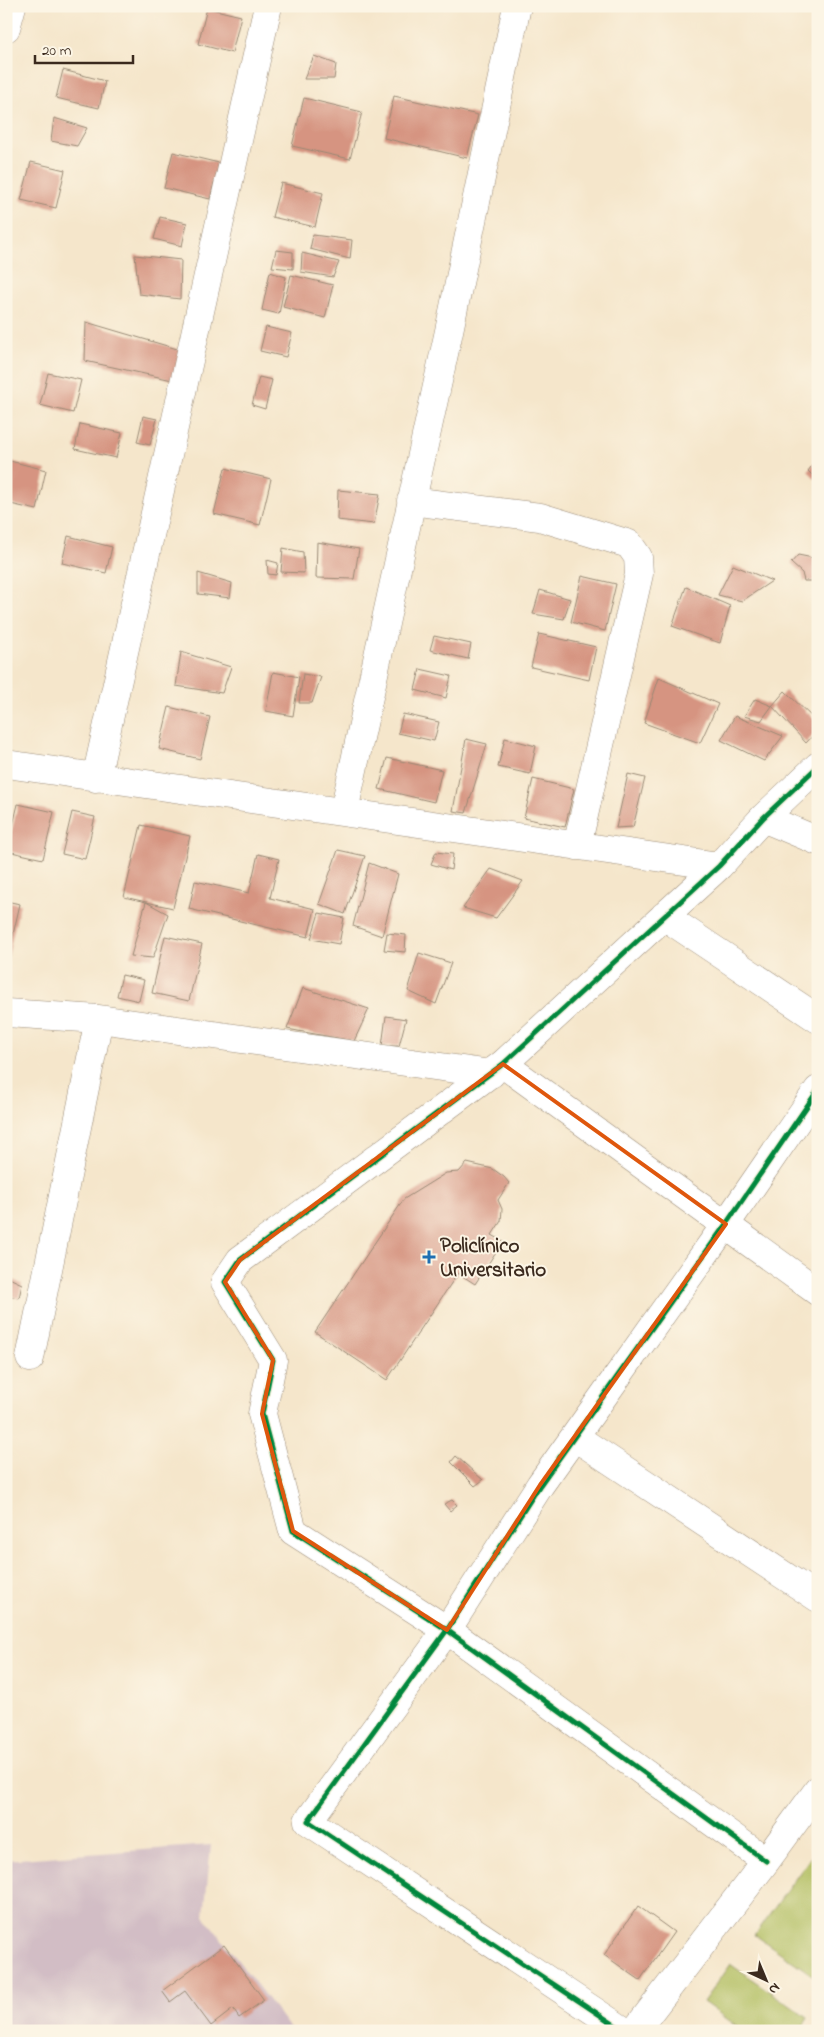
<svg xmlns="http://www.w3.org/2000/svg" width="824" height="2037" font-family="'Indie Flower',sans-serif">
	<rect width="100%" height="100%" fill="#fcf5e5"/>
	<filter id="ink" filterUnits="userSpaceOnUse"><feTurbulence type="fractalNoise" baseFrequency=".02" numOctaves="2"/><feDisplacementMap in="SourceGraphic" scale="10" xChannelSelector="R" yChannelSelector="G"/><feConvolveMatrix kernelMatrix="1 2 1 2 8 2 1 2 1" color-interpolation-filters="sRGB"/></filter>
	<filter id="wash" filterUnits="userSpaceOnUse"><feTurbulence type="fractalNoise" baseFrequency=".0096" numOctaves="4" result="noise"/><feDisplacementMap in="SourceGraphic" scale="20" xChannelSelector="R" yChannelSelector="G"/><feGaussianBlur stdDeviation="1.12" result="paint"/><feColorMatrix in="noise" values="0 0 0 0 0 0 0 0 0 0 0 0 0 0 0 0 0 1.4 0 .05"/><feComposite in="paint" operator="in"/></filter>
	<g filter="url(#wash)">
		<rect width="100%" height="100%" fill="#f5e6cb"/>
		<path fill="#d2bdc5" d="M211,1845L204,1916L292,2031H6V1860Z"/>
		<path fill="#b0bd5e" stroke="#76743e" d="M818,1847V1979L755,1935Z
			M730,1964L808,2018L800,2031H744L703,2002Z"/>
		<g id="blocks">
			<path fill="#d69481" d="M207,8L241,16L232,53L198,44Z
				M314,56L336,64L334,79H304Z
				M63,70L105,81L99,108L56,98Z
				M394,96L478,115L467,158L384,138Z
				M304,98L362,112L350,159L292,146Z
				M54,118L87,128L77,146L51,141Z
				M173,152L219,163L210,199L164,188Z
				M31,162L65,170L56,208L21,200Z
				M281,183L323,193L315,227L272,217Z
				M160,217L187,223L182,246L154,239Z
				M313,235L352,240L350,259L310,249Z
				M276,250L293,252V269L272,267Z
				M302,253L339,262L333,277L301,272Z
				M135,255L181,260L180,299L139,294Z
				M270,272L286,277L279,314L262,310Z
				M291,275L333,285L325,318L283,307Z
				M86,322L184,351L177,381L85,361Z
				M266,327L292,333L286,357L260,351Z
				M48,373L81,380L73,413L40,405Z
				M259,377L272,380L265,409L252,405Z
				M143,416L157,419L150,445L137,442Z
				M80,424L122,433L116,458L75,449Z
				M818,458V481L808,471Z
				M6,460L46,470L37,510L6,503Z
				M225,468L271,479L260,525L214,514Z
				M338,490L380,494L374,524L337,520Z
				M68,536L112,547L106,573L62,563Z
				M317,542L359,549L354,579L316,578Z
				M283,548L303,552L304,573L281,572Z
				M798,555L818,559V581H804L802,573L791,563Z
				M267,560L278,563L276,575L268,574Z
				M733,565L772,581L742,601L718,595Z
				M198,573L232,583L230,598L198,594Z
				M582,576L616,584L605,631L571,622Z
				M686,587L730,606L720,643L672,626Z
				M540,590L570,599L564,619L533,614Z
				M539,634L596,647L589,680L531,667Z
				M434,636L471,644L468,659L430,650Z
				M181,652L231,667L222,693L176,686Z
				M420,669L451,676L446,698L415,690Z
				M273,672L299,677L293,716L266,711Z
				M303,674L321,677L312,703H299Z
				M659,678L718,704L700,743L644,723Z
				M785,691L818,723V730L806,743L772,706Z
				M755,699L772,706L761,721L744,716Z
				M169,707L210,717L200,759L159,749Z
				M403,714L439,722L434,741L398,733Z
				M735,716L783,736L764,761L721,740Z
				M505,738L536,746L530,774L498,767Z
				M466,739L487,744L466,813L453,811Z
				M387,758L442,770L434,802L379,789Z
				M628,774L645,778L633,827L616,828Z
				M533,779L574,789L565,827L524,818Z
				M18,804L54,812L43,859L7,851Z
				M72,812L95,817L85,859L62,854Z
				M141,825L190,836L173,908L124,897Z
				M338,850L365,856L345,914L319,904Z
				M436,852L453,854L451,870L431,864Z
				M258,854L279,859L270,898L315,909L308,937L189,909L195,881L249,893Z
				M369,863L398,874L382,936L353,926Z
				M491,869L523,881L496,918L463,908Z
				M6,901L20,904L7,961H6Z
				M146,902L168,914L153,958L131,956Z
				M319,913L344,918L339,944L311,939Z
				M387,933L406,935L405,952L384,950Z
				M165,936L202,944L189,1001L152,993Z
				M419,953L451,963L436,1004L408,991Z
				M122,975L144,980L139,1001L117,996Z
				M303,988L369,1009L354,1041L287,1029Z
				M386,1016L406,1019L399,1046H382Z
				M467,1163L493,1169L504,1177L509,1183L498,1200L502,1209L501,1221L492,1235L503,1241L475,1284L458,1273L387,1380L315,1332L404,1199L446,1173L459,1172Z
				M7,1277L22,1284L19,1298L6,1296Z
				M456,1456L483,1480L475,1486L451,1462Z
				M452,1500L457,1505L450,1511L444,1504Z
				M638,1906L674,1932L640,1980L604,1955Z
				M224,1945L264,2000L239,2018L233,2009L211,2026L185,1991L170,2002L162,1991Z"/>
		</g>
	</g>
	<g filter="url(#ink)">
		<use href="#blocks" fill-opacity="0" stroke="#988874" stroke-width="1"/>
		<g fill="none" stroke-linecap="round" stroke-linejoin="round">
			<defs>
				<path id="minor" d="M6,28L12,6
					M411,501L540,517L629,544L638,557L639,574L577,846
					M6,764L719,866
					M96,778L268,6
					M344,811L449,331L517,6
					M763,818L818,841
					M664,916L818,1019
					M6,1013L99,1019L491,1074
					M503,1064L818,1292
					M30,1358L99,1019
					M575,1437L818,1598
					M766,1861L447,1630L293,1531L262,1414L273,1360L225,1282L240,1260L503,1064L719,866L763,818L818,766
					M624,2031L308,1821L447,1630L540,1485L726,1224L818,1090
					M635,2031L766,1861L818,1790"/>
			</defs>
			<use href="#minor" stroke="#988874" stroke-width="29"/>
			<path stroke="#988874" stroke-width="3" stroke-dasharray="1 4" stroke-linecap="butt" d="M806,2031L809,2027L814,2031"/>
			<use href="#minor" stroke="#fff" stroke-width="28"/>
			<defs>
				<path id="cycleway" d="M766,1861L447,1630L293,1531L262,1414L273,1360L225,1282L240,1260L503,1064L719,866L763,818L818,766
					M624,2031L308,1821L447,1630L540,1485L726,1224L818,1090"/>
			</defs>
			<use href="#cycleway" stroke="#fcf5e5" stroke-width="8"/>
			<use href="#cycleway" stroke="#00873e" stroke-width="5"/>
		</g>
	</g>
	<path fill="none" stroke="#df570d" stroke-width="4" stroke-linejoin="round" d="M503,1064L726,1224L540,1485L447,1630L293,1531L262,1414L273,1360L225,1282L240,1260Z"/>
	<path fill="#1f6fb2" stroke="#fcf5e5" stroke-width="2" d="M426.5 1249.5h5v5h5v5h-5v5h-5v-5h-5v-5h5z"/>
	<g text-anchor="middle" stroke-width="4" stroke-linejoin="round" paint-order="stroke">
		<g font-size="21" font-weight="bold" fill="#3b2a1e" stroke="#fcf5e5" text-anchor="start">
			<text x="440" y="1252">Policlínico<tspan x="440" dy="24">Universitario</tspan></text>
		</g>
	</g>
	<rect width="824" height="2037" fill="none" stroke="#fcf5e5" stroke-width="25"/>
	<g transform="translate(766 1980) rotate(136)" stroke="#fcf5e5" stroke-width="4" paint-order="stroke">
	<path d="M0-4L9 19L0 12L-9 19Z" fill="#3b2a1e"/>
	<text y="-8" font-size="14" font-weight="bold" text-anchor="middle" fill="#3b2a1e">N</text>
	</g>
	<path d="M35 55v8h98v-8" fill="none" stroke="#3b2a1e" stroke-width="2.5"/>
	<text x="42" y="55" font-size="15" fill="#3b2a1e" stroke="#fcf5e5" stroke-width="4" paint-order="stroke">20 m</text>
</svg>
